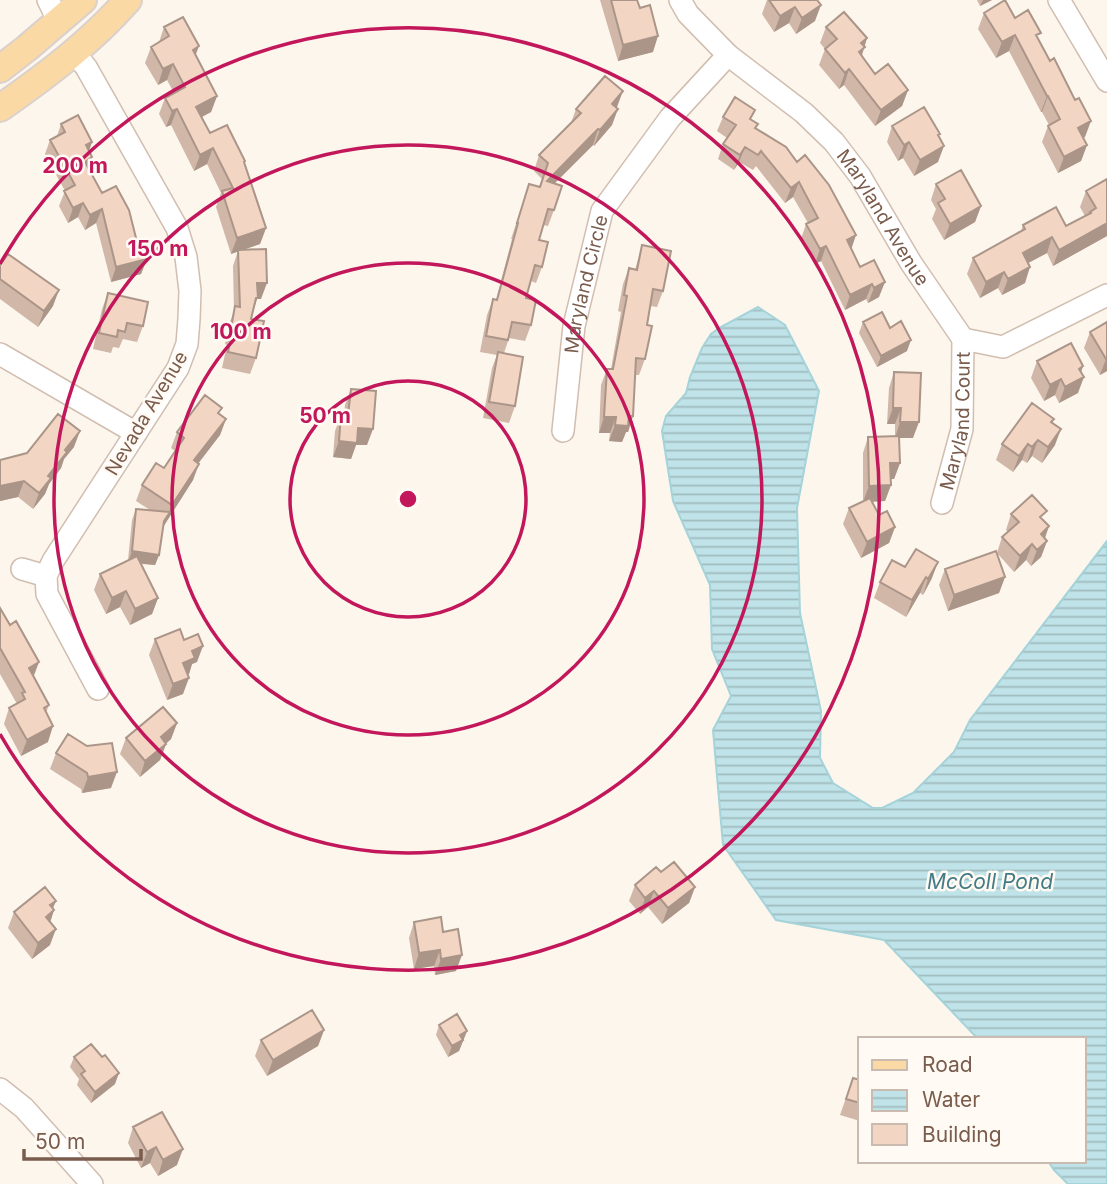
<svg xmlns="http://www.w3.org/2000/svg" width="1107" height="1184" font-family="Inter,sans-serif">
	<defs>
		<pattern id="water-rules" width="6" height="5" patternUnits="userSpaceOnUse" patternTransform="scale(1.75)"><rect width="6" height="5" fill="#bfe3e8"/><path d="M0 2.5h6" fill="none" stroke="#a0bbbe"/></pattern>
	</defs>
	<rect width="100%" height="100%" fill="#fdf6ec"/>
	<path fill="url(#water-rules)" stroke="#a5d3da" stroke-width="2" d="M758,307L785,325L819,391L797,508L800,613L821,711L820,758L833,783L873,808H882L913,793L954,752L970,720L1107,541V1184H1068L1054,1170L1048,1161H1084V1039H978L884,940L776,920L723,845L713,730L731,696L712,649L710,585L673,501L662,431L666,416L686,393L690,377L702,348L711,334L719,328Z"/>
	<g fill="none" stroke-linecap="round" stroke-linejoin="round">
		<defs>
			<g id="minor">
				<path d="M48,0L59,22"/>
				<path id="s1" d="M680,0L688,14L728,55L804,113L834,142L860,176L911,263L963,339L1003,347L1107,295"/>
				<path d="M1059,0L1107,81"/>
				<path d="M74,53L86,67L177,228L186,257L190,291L189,319L187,344L178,368L53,561L46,576L47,594L98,689"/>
				<path d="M0,354L136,433"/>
				<path id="s2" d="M563,431L574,326L602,211L670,118L728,55"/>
				<path id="s3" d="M942,503L962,429L963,339"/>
				<path d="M22,569L46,576"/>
				<path d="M0,1089L24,1108L92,1184"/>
			</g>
			<path id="major" d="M0,69L27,48L83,0
				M0,108C46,76 91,42 128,0"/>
		</defs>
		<use href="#minor" stroke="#d1beb0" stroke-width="24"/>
		<use href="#major" stroke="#dad1cd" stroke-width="30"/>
		<use href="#minor" stroke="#fff" stroke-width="21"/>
		<use href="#major" stroke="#fbd9a5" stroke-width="26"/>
	</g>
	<path fill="#d1b7a8" d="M600,0H637L653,52L618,61Z
		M767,0H817L815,21L796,34L789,23L774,32L762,14Z
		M977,0H992L980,6Z
		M984,13L1015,18L1038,39L1085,137L1083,138L1087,145L1081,161L1058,173L1042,142L1048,126L1049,125L1042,112H1041L1009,51L996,58L978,29Z
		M164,27L196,55L217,96L211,112L202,117L210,133L244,163L266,228L260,244L242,250L261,299H257L251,319L256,358L250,374L222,368L227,345L225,344L230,322L234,311L233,266L238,251L231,254L216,207L221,193L207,164L194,171L171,125L166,127L159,114L165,98L174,93L167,80L158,85L145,63L151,47L159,42Z
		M826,27L867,38L862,56L875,74L908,90L902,106L875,126L844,85L839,89L819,65L825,49L820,43Z
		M617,107L612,125L594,146L593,145L555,183L554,210L548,226L543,225L539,240L542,267L536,283L531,281L526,298L531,325L525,341L509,338L504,353L515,406L509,423L483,418L492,368L497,355L480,352L487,315L493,299L496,300L512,239H511L529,184L539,187L542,179L534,171L539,155L571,123L576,109Z
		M723,117L752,120L758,124L756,129L851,249L860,267L874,260L879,297L868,303L866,299L845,310L821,261L815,264L801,239L806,224L808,223L793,197L785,203L756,166L753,170L739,162L734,170L718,159L723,144L727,138L717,131Z
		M61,124L92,142L89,151L92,157L88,168L102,193L137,242L147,259L141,274L111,282L96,223L85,230L78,217L68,223L59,206L65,191L45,154L50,140L57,136Z
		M892,126L939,137L938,162L914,176L903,158L898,161L887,142Z
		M1107,179V236L1053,266L1047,253L1028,263L1025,283L1002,295L998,288L980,298L967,274L973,258L1021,231L1023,225L1066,226L1085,216L1080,207L1086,191Z
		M936,184L981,206L975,222L944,240L932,219L936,209L931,200Z
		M642,245L663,291L657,307L650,306L647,325L645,359L639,375H635L633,416L628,432H626L622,442L609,441L610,433H599L601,385L607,369H611L621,312L618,311L623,284L629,268L635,270Z
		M0,265L53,306L38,327L0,299Z
		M108,293L143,326L137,342L123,339L119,348L113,347L111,353L93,349L102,309Z
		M863,322L890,328L907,351L877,367L859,333Z
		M1107,322V371L1100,375L1084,348L1090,332Z
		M1037,361L1081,372L1078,393L1059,403L1055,395L1044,401L1031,378Z
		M894,372L913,438H899L900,463L894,479H891V485L885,501L872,502L879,515L895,527L889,543L861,558L843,524L849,508L863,501V453L868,437L895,436V424H887L889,388Z
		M351,389L367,445H356L351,459L333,457L335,431L341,415H344L345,405Z
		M220,414L226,419L220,435L198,463L193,480L163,527L159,555L155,565L141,564L158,598L152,614L130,625L120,607L106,614L94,590L100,574L128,560L132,520L136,509L150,510L136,501L142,485L164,468L175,451L171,448L177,432Z
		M1054,419L1052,423L1055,445L1042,463L1032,456L1027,463L1022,460L1013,472L996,460L1002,444Z
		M74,447L64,459L61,468L49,484L45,494L33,509L18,497L0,501V460Z
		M1011,514L1043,520L1049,526L1045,539L1047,541L1041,557L1031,566L1026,560L1014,572L997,553L1005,577L999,593L948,611L939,585L945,569L997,553L1002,537L1008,532L1006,530Z
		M905,567L932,578L923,595L920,593L906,617L874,598L880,582Z
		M0,608L34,677L49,705L46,713L48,742L21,756L4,724L9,708L17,704L0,674Z
		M155,639L184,640L197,662L192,664L189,674L187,675L183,694L167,700L149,655Z
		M177,723L171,739L166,744L160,760L140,777L120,754L126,738Z
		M56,753L111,788L82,793L81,789L50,769Z
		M661,872L695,887L689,903L662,924L648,907L640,914L629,901L635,885Z
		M53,908L54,910L50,922V945L32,959L8,928L14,912Z
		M414,922L443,932L456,971L435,975L434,966L414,969L409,938Z
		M439,1025L467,1031L459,1051L448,1057L436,1035Z
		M324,1030L318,1046L267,1076L255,1056L261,1040Z
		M74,1057L115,1084L91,1103L77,1085L79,1079L70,1067Z
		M853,1078L860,1080V1121L840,1115Z
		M133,1127L177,1165L158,1176L150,1163L141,1168L128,1143Z"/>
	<path fill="#aa9588" d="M983,0H992L980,6Z
		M821,5L815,21L796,34L802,18Z
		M795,7L789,23L774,32L780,16Z
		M1015,35L1009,51L996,58L1002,42Z
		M658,36L653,52L618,61L623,45Z
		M867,38L859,63L853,68L861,43Z
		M199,46L193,62V50Z
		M173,64L167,80L158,85L163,69Z
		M849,69L844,85L839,89L845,73Z
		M908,90L902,106L875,126L881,110Z
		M623,91L617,107L606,120L612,104Z
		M217,96L211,112L190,123L196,107Z
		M1047,96H1048L1042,112H1041Z
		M177,109L171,125L166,127L172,111Z
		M618,109L612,125L594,146L600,130Z
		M1091,121L1085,137L1072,144L1078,128Z
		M598,129L593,145L541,197L547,181Z
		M92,142L87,156L86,145Z
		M909,142L903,158L898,161L904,145Z
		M1087,145L1081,161L1058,173L1064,157Z
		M944,146L938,162L914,176L920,160Z
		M745,147L739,162L734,170L740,155Z
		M213,148L207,164L194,171L200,155Z
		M92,157L87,172L85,162Z
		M799,182L793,197L785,203L791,188Z
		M83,203L78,217L68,223L73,208Z
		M981,206L975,222L944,240L950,224Z
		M102,209L96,223L85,230L90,215Z
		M1107,223V236L1053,266L1059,250Z
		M266,228L260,244L231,254L237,238Z
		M856,235L851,250L847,240Z
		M1052,237L1047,253L1017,269L1023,253Z
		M826,246L821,261L815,264L820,249Z
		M147,259L141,274L111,282L116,267Z
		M1030,267L1025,283L1002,295L1008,279Z
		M1004,272L998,288L980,298L986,282Z
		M885,282L879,297L868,303L874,288Z
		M257,283H267L261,299H257L252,314Z
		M872,284L866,299L845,310L850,295Z
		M59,290L53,306L38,327L44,311Z
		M911,340L907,351L877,367L881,356Z
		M1106,359H1107V371L1100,375Z
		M1083,366L1079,379L1084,377L1078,393L1059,403L1065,387L1079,369Z
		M1061,379L1055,395L1044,401L1050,385Z
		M893,408H901L895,424H887Z
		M629,416H633L628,432H626L622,442L609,441L615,425Z
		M604,417H616L610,433H599Z
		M226,419L220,435L188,477L194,460Z
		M900,422H919L913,438H895Z
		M358,428L373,429L367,445H356L351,459L333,457L339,441Z
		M1061,429L1055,445L1042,463L1048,447Z
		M80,431L74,447L64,459L61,468L49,484L45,494L33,509L39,493L48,476L65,450Z
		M1038,440L1032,456L1027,463L1032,447Z
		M1028,444L1022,460L1013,472L1019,456Z
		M890,463H900L894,479H885Z
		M199,464L193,480L160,532L172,505Z
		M24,481L18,497L0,501V486Z
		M891,485L885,501L863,502L869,486Z
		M1049,526L1043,542L1041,534Z
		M895,527L889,543L861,558L867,542Z
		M1047,541L1041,557L1031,566L1037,550Z
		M1032,544L1026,560L1014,572L1020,556Z
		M132,551L159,555L155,565L128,562Z
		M938,562L932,578L923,595L928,579Z
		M926,577L920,593L906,617L912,600Z
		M1005,577L999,593L948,611L954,595Z
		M126,591L120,607L106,614L112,598Z
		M158,598L152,614L130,625L135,609Z
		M203,646L197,662L192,664L189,674L177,679L183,663L192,651Z
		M39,662L33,678L29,668Z
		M189,678L183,694L167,700L173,684Z
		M177,723L171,739L155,753L161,737Z
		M53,726L48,742L21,756L27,740Z
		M166,744L160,760L140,777L145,761Z
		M117,772L111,788L82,793L88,777Z
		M695,887L689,903L662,924L668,908Z
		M654,891L648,907L640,914L645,898Z
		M56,901L51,913L54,910L49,926L40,933L50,905Z
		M56,929L50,945L32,959L38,943Z
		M440,950L434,966L414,969L419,953Z
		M462,955L456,971L435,975L441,959Z
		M324,1030L318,1046L267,1076L273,1060Z
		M467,1031L459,1051L448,1057L452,1046L460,1035Z
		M119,1073L115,1084L91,1103L95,1092Z
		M156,1147L150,1163L141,1168L147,1152Z
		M183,1149L177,1165L158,1176L163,1160Z"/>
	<path fill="#f3d5c3" stroke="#aa9588" stroke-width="2" d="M611,0H637L640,8L650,5L658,36L623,45Z
		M769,0H817L821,5L802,18L795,7L780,16Z
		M1005,0L1015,18L1028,10L1041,33L1036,35L1050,61L1054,58L1075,100L1079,98L1091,121L1078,128L1087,145L1064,157L1048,126L1060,119L1048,96H1047L1015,35L1002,42L984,13Z
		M844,12L867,38L861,43L865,47L859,52L875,74L888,64L908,90L881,110L849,69L845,73L825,49L837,39L826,27Z
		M183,17L199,46L193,50L217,96L196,107L210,133L227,125L245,161L244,162L266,228L237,238L222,191L233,188L213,148L200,155L177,109L172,111L165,98L185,87L173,64L163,69L151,47L169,36L164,27Z
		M605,76L623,91L612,104L618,109L600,130L598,129L547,181L562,186L554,210L548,209L539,240L548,242L542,267L535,265L526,298L536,300L531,325L512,322L508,340L486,336L493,299L497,300L518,223H517L529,184L540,187L548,163L539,155L581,113L576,109Z
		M735,97L755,110L750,119L758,124L755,128L786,147L797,162L805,155L829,185L856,235L847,240L860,267L874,260L885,282L874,288L872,284L850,295L826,246L820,249L806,224L818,218L799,182L791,188L761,151L758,155L745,147L740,155L723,144L736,125L723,117Z
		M924,107L940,134L938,135L944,146L920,160L909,142L904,145L892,126Z
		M78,115L92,142L86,145L92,157L85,162L102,193L116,186L129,210L137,242L142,241L147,259L116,267L102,209L90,215L83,203L73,208L64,191L75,185L50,140L65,132L61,124Z
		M961,170L981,206L950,224L938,203L945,199L936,184Z
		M1107,179V223L1059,250L1052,237L1023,253L1030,267L1008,279L1004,272L986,282L973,258L1025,229L1023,225L1056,207L1066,226L1091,213L1090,212L1096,208L1086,191Z
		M642,245L671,251L663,291L653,289L647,325L652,326L645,359L636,358L633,416H629L628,426L615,425L616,417H604L607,369H613L627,296L624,295L629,268L637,270Z
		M266,249L267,283H257L258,298H256L251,319L264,321L256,358L228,352L233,329L231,328L235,306L240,307L238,250Z
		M8,254L59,290L44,311L0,279V265Z
		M108,293L148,302L143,326L127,323L125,332L118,330L117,337L99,333Z
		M882,312L890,328L901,321L911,340L881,356L863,322Z
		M1107,322V359H1106L1090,332Z
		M1071,343L1083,366L1079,369L1084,377L1065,387L1061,379L1050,385L1037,361Z
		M498,352L523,357L515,406L489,402Z
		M894,372L921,373L919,422H900L901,408H893Z
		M351,389L376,391L373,429L358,428L357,443L339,441L341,415H348Z
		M205,395L222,408L218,413L226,419L194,460L199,464L172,505L142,485L156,463L164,468L184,438L177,432Z
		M1032,403L1054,419L1051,422L1061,429L1048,447L1038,440L1032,447L1028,444L1019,456L1002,444Z
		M58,414L80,431L65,450L67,452L48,476L51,478L39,493L24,481L0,486V460L27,453Z
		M899,436L900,463H890L891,485L869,486L868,437Z
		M1032,495L1047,511L1040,517L1049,526L1041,534L1047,541L1037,550L1032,544L1020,556L1002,537L1019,522L1011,514Z
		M870,498L879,515L887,511L895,527L867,542L849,508Z
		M136,509L170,512L164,521L159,555L132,551Z
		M916,549L938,562L928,579L926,577L912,600L880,582L892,560L905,567Z
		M996,551L1005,577L954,595L945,569Z
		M137,556L158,598L135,609L126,591L112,598L100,574Z
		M0,608L10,625L16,621L39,662L29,668L49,705L44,708L53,726L27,740L9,708L25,699L22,693L25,692L0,648Z
		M180,629L184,640L198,634L203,646L192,651L195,658L183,663L189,678L173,684L155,639Z
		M163,707L177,723L161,737L166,744L145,761L126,738Z
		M68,734L87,746L112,743L117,772L88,777L87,773L56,753Z
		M674,862L695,887L668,908L654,891L645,898L635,885L656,867L661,872Z
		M45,887L56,901L50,905L54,910L46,917L56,929L38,943L14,912Z
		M441,917L443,932L458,929L462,955L441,959L440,950L419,953L414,922Z
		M312,1010L324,1030L273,1060L261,1040Z
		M457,1014L467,1031L460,1035L463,1040L452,1046L439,1025Z
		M91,1044L102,1057L105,1055L119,1073L95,1092L81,1074L85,1071L74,1057Z
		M853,1078L860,1080V1103L846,1099Z
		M162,1112L183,1149L163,1160L156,1147L147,1152L133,1127Z"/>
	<g fill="none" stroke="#c2185b" stroke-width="3.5">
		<circle cx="408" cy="499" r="118"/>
		<circle cx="408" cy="499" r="236"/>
		<circle cx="408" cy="499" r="354"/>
		<path d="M0 264A471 471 0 1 1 0 734"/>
	</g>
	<g text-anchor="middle" stroke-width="5" stroke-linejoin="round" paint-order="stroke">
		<g font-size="19" fill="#7a5c4d" stroke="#fffaf3">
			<text dy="7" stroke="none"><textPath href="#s1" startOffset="301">Maryland Avenue</textPath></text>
			<text dy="7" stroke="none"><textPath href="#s2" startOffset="149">Maryland Circle</textPath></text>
			<text transform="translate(146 413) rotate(-59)" y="7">Nevada Avenue</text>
			<text dy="7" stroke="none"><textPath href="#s3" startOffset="84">Maryland Court</textPath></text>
		</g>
		<g font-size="21" font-style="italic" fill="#437c86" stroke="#fffaf3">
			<text x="990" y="889">McColl Pond</text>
		</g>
	</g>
	<circle cx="408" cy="499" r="10" fill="#c2185b" stroke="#fffaf3" stroke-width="3.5"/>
	<g font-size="21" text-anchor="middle" font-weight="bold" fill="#c2185b" stroke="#fffaf3" stroke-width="5" stroke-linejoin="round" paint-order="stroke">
		<text x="75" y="173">200 m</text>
		<text x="158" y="256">150 m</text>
		<text x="241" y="339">100 m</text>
		<text x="325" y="423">50 m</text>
	</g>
	<rect x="858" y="1037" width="228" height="126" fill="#fffaf3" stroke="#cabbb1" stroke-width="2"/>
	<rect x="872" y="1060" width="35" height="10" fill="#fbd9a5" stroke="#cabbb1" stroke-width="2"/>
	<text x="922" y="1072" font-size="21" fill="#7a5c4d">Road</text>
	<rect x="872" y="1090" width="35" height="21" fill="url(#water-rules)" stroke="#cabbb1" stroke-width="2"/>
	<text x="922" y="1107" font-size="21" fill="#7a5c4d">Water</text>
	<rect x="872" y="1124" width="35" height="21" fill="#f3d5c3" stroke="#cabbb1" stroke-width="2"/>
	<text x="922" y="1142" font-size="21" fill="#7a5c4d">Building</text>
	<path d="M24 1149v10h117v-10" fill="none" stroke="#7a5c4d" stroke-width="3.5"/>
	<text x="35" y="1149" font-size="21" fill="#7a5c4d" stroke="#fffaf3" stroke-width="5" paint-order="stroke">50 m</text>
</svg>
